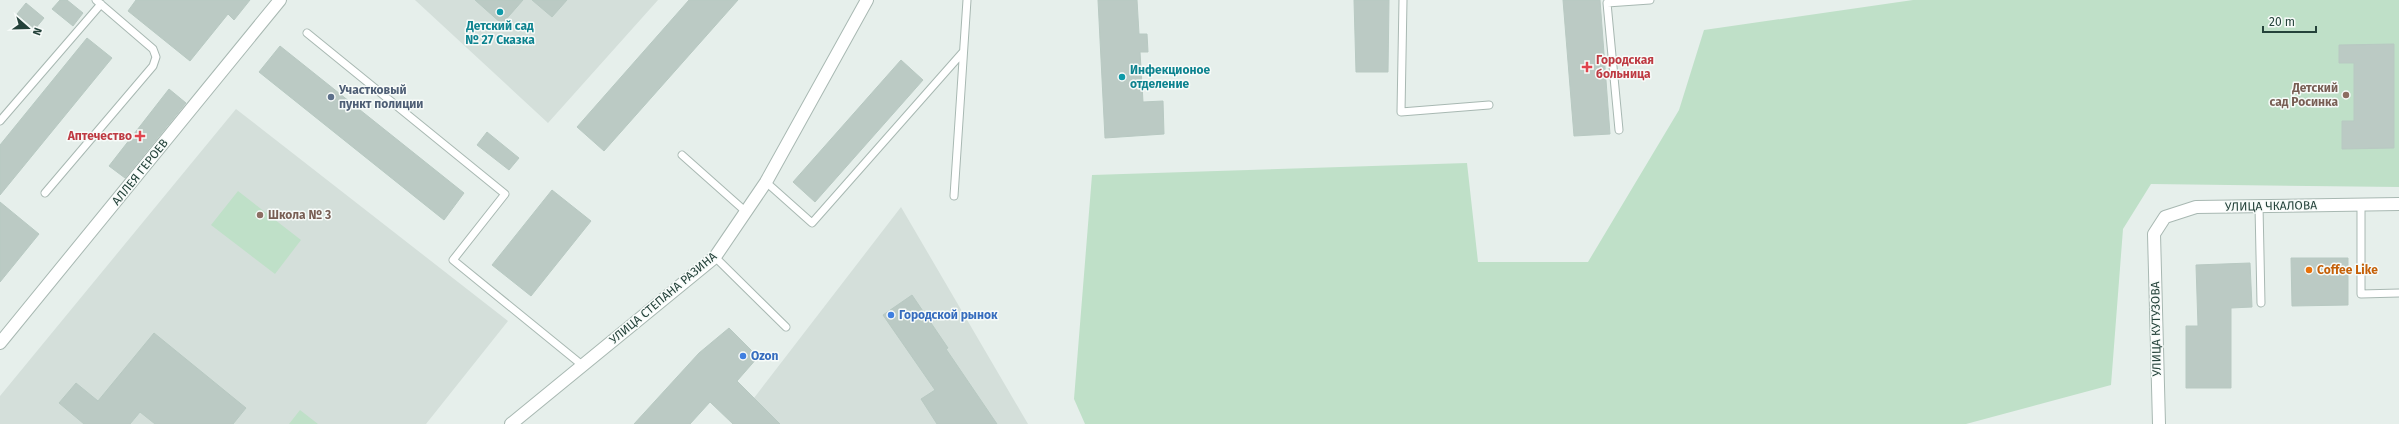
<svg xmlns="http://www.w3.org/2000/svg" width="2399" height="424" font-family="'Fira Sans',sans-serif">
	<rect width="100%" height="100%" fill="#e6efeb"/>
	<path fill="#d4dfda" d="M415,0H658L548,123Z
		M236,109L508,321L426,424H0V396Z
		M901,207L1028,424H734Z"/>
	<path fill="#bfe0c8" d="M1913,0H2399V187L2151,184L2123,229L2111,385L1966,424H1085L1074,399L1092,175L1467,163L1478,262H1588L1679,110L1704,30Z
		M238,191L301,240L275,274L211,225Z
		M300,410L318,424H289Z"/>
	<path fill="#bbcac4" stroke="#b8c9c2" d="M60,0H67L83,13L73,26L52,9Z
		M136,0H250L234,20L228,14L190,61L128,11Z
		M475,0H523L502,24Z
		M532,0H567L552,17Z
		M689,0H738L604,151L577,127Z
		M1098,0H1137L1139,34H1147L1148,52H1140L1143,102L1163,101L1164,134L1105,138Z
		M1354,0H1389L1388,72H1356Z
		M1563,0H1600L1610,134L1574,136Z
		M26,3L44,18L35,29L17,14Z
		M87,38L112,58L0,195V145Z
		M2394,44V148L2342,149V121H2354V63H2339V45Z
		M280,46L464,193L444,220L259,72Z
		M901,60L923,80L815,202L793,182Z
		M169,89L186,103L125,178L109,166Z
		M487,132L519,158L509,170L477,145Z
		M552,190L591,221L531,296L492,265Z
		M0,202L39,234L0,282Z
		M2291,258H2348V305L2292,306Z
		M2250,263L2252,307L2231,308V388H2186V326H2198L2196,265Z
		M912,295L948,348L946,349L997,424H937L921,399L935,390L883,315Z
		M729,328L758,357L737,381L780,424H733L710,402L690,424H634L699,353Z
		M154,333L246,408L233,424H155L140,412L130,424H84L59,403L76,383L98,401Z"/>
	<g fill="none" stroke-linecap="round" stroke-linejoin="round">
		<defs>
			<path id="lane" d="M1403,0L1401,112L1489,105
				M307,33L505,194L453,260L582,365
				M0,121L101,4
				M1619,130L1607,3L1650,0
				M682,155L745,211
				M766,182L812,223L963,52
				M45,193L153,66L156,57L153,49L96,0
				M954,196L967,0
				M2361,205V294L2399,293
				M2259,206L2261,303
				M715,257L786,327"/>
			<path id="street" d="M0,343L280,0
				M511,424L715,257L766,182L867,0
				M2159,424L2154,234L2165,217L2196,207L2399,204"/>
		</defs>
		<use href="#lane" stroke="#a8b8b2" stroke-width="9"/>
		<use href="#street" stroke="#a8b8b2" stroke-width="14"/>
		<use href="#lane" stroke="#fff" stroke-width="7"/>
		<use href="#street" stroke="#fff" stroke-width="12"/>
	</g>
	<g fill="#0f9aa8" stroke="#f7fbf9" stroke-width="1.5">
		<circle cx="500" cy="12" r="4"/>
		<circle cx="1122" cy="77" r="4"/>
	</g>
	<g fill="#e0444e" stroke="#f7fbf9" stroke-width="1.5">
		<path d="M1585 61h4v4h4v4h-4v4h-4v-4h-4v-4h4z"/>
		<path d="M138 130h4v4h4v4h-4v4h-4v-4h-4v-4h4z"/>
	</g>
	<g fill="#8d6e63" stroke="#f7fbf9" stroke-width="1.5">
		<circle cx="2346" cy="95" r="4"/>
		<circle cx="260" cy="215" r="4"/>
	</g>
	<circle fill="#5c6f8a" stroke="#f7fbf9" stroke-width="1.5" cx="331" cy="97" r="4"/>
	<circle fill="#e8710a" stroke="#f7fbf9" stroke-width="1.5" cx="2309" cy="270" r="4"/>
	<g fill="#3f7fe0" stroke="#f7fbf9" stroke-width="1.5">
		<circle cx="891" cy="315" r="4"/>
		<circle cx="743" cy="356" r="4"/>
	</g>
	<g text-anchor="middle" stroke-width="3" stroke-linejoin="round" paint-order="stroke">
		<g font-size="12" font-weight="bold" fill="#0d838f" stroke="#f7fbf9">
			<text x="500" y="30">Детский сад<tspan x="500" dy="14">№ 27 Сказка</tspan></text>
			<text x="1130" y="74" text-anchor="start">Инфекционое<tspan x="1130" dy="14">отделение</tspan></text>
		</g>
		<g font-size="12" font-weight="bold" fill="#be3a42" stroke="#f7fbf9" text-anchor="start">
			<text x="1596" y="64">Городская<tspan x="1596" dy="14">больница</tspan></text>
			<text x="132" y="140" text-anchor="end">Аптечество</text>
		</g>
		<g font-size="12" font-weight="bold" fill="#785e54" stroke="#f7fbf9" text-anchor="end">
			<text x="2338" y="92">Детский<tspan x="2338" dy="14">сад Росинка</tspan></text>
			<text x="268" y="219" text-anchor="start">Школа № 3</text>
		</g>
		<g font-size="12" font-weight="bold" fill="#4e5e75" stroke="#f7fbf9" text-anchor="start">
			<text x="339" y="94">Участковый<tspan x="339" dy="14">пункт полиции</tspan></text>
		</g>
		<g font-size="12" fill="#24423a" stroke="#f7fbf9">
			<text transform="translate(140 172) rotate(-51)" y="4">АЛЛЕЯ ГЕРОЕВ</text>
			<text transform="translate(2271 206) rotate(-1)" y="4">УЛИЦА ЧКАЛОВА</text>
			<text transform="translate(663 298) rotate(-40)" y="4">УЛИЦА СТЕПАНА РАЗИНА</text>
			<text transform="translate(2156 329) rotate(-91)" y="4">УЛИЦА КУТУЗОВА</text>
		</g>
		<g font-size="12" font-weight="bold" fill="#c56008" stroke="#f7fbf9" text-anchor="start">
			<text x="2317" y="274">Coffee Like</text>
		</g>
		<g font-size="12" font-weight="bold" fill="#366cbe" stroke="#f7fbf9" text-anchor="start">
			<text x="899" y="319">Городской рынок</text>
			<text x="751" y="360">Ozon</text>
		</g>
	</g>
	<g transform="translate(28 28) rotate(110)" stroke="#f7fbf9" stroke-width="3" paint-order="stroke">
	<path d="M0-3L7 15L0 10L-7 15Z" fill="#24423a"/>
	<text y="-6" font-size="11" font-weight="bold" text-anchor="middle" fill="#24423a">N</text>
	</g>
	<path d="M2263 26v6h53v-6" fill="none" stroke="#24423a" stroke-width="2"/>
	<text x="2269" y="26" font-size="12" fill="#24423a" stroke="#f7fbf9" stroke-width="3" paint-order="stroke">20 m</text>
</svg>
